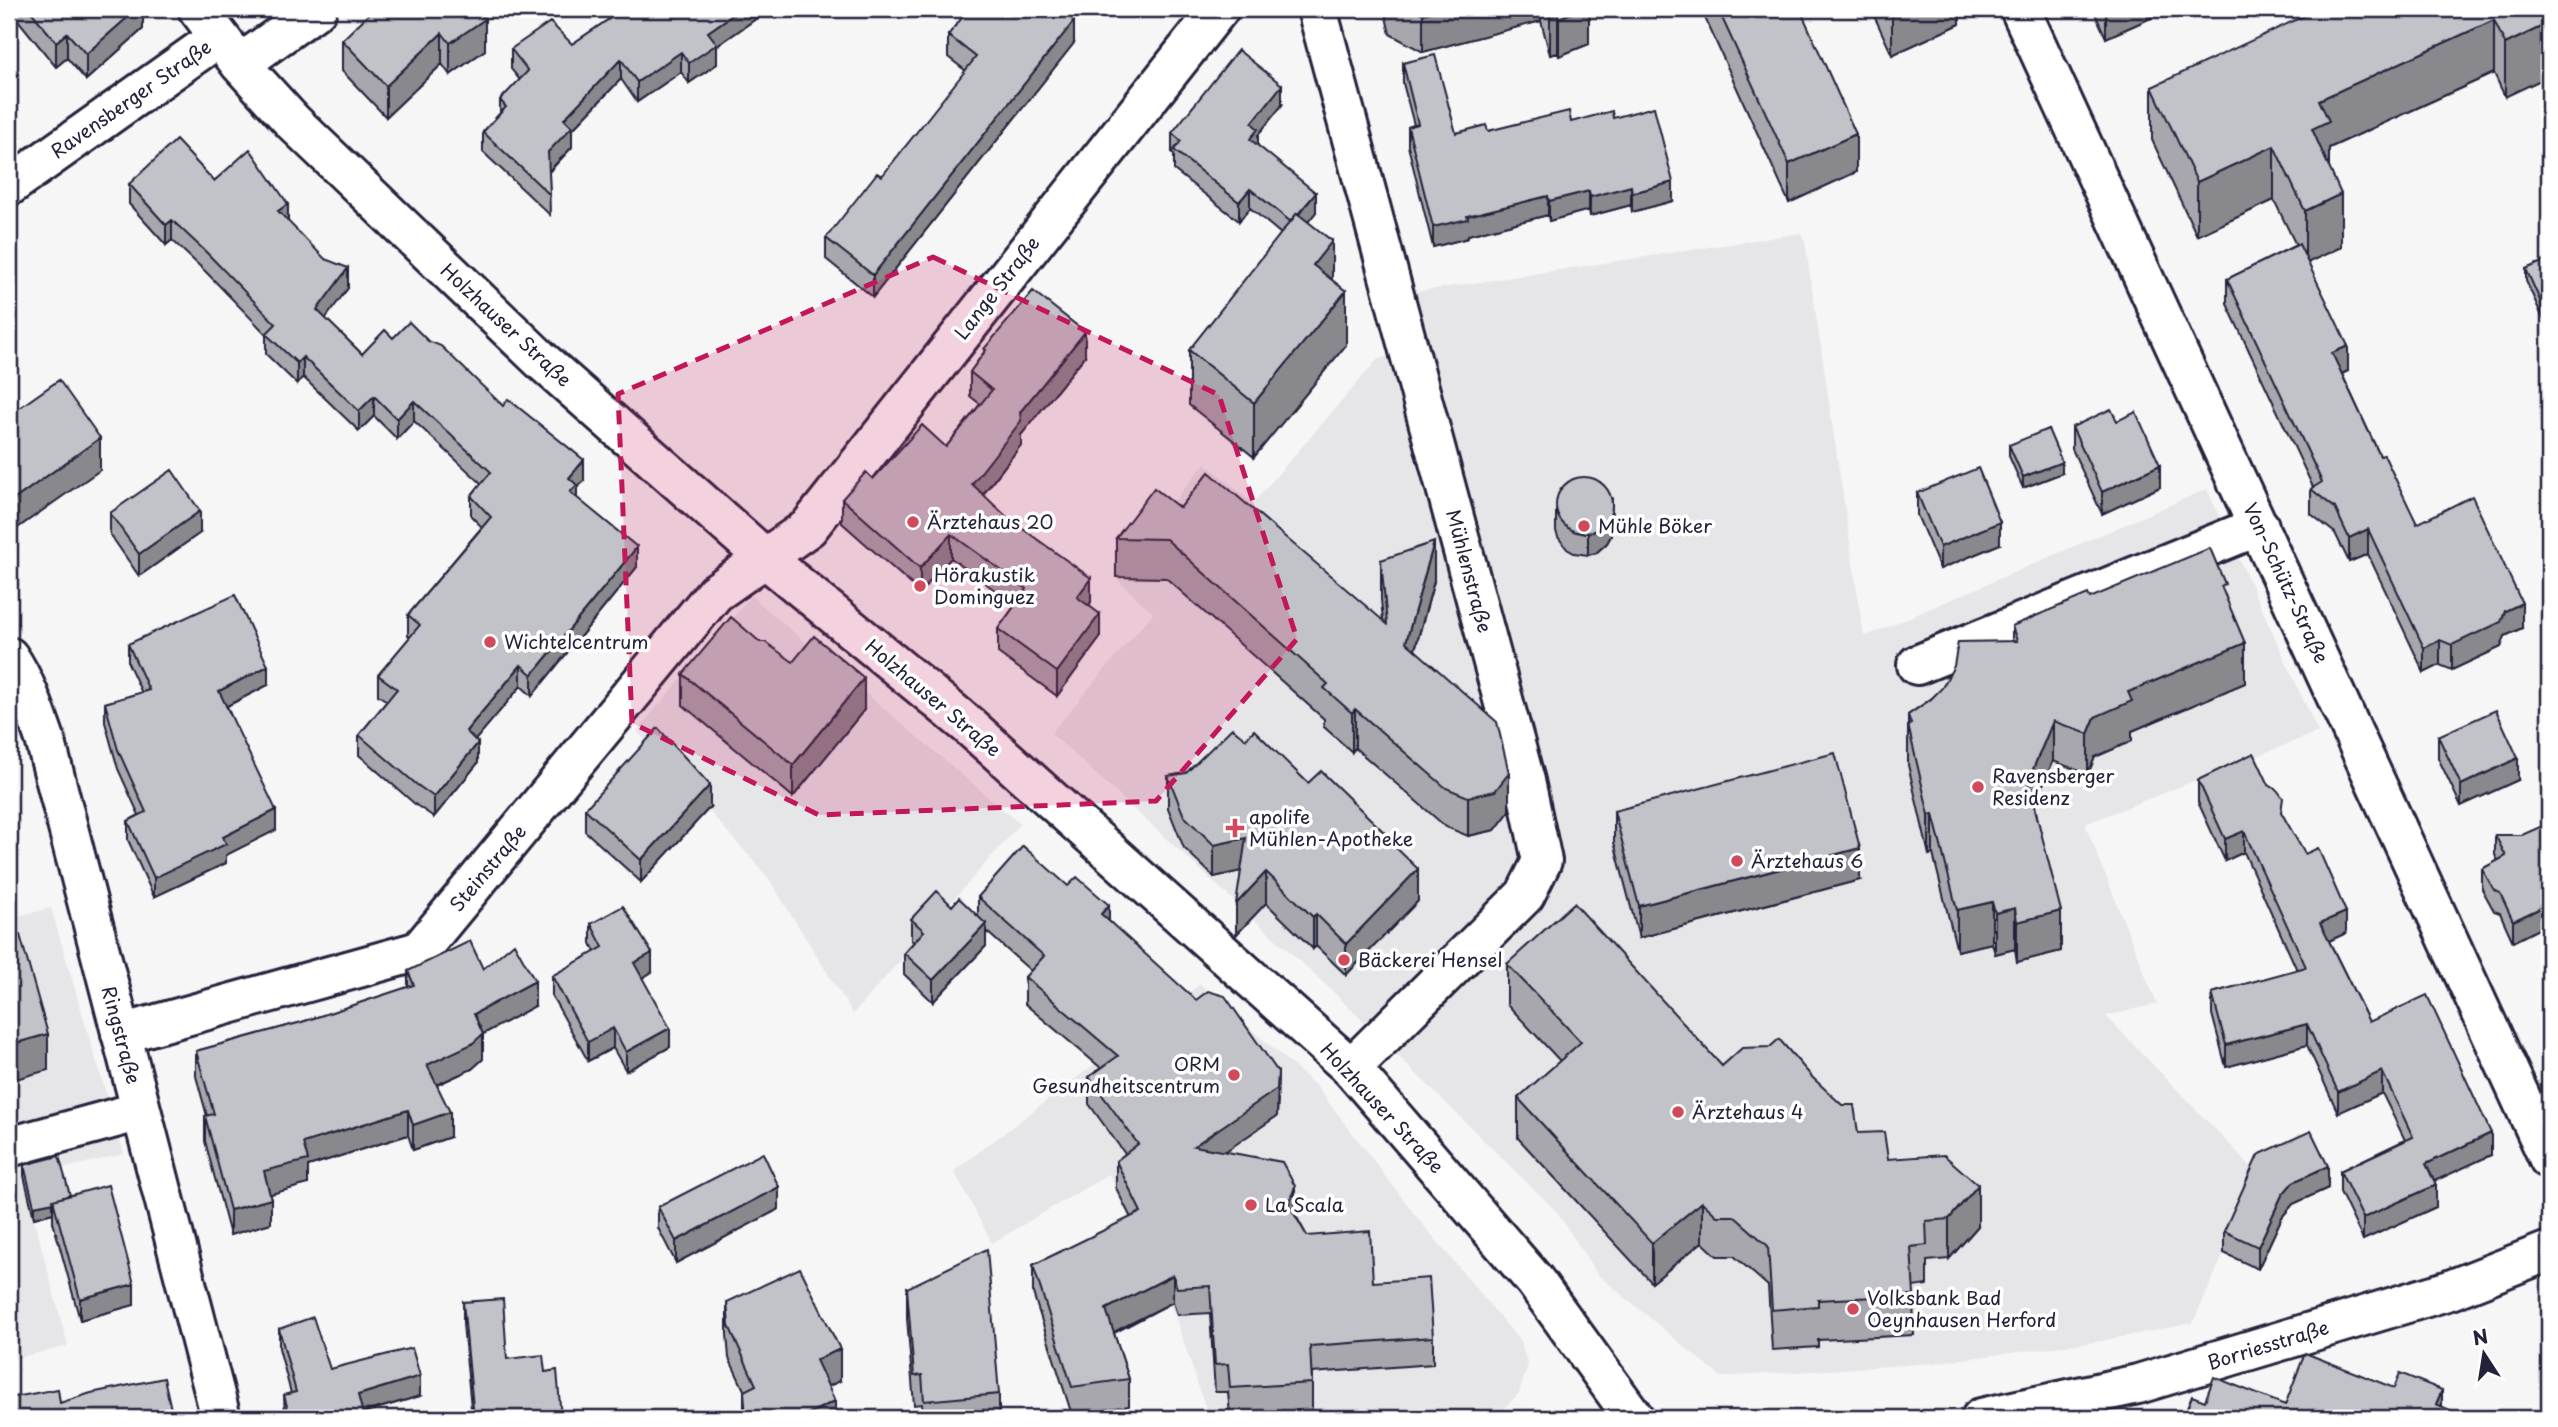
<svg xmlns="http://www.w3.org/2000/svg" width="2558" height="1427" font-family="'Playpen Sans',sans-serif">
	<rect width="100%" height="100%" fill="#f6f6f7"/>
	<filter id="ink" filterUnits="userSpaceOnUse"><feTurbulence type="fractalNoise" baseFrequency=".0143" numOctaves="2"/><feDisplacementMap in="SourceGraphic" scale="14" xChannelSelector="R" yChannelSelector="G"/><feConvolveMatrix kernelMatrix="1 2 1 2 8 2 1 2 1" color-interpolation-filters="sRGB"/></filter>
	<g filter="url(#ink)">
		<path fill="#e6e6e9" d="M1801,233L1805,241L1864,637L2207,489L2318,732L2085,824L2157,1004L2106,1016L2259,1175L2193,1323L2101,1341L1933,1363L1721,1377L1597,1274L1557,1212L1327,986L1051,733L1153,613L1114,576L1205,463L1253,503L1378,359L1422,347L1409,293Z
			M751,596L1020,824L853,1014L767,876L637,731Z
			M51,908L124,1154L23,1178L68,1346L9,1360V918Z
			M1200,984L1317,1087L1416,1216L1520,1341L1528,1365L1519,1393L1500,1413L1481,1418H1209L1175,1316L1109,1174L992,1243L954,1171Z"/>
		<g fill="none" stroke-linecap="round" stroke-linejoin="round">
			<defs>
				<path id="minor" d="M198,9L240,64L293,122L541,360L765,558L968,725L1351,1068L1535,1281L1634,1418
					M1317,9L1525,781L1542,861L1525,895L1351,1068
					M2020,9L2549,1159
					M240,64L317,9
					M9,186L219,37
					M9,657C26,682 35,711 45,739L221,1418
					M1917,665L2259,526
					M121,1034L419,951L715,593L808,528L1219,9
					M9,1147L141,1111"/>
				<path id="major" d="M1981,1418L2138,1384L2450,1290L2549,1251"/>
			</defs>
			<use href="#minor" stroke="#22223b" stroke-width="44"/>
			<use href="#major" stroke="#22223b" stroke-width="44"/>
			<use href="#minor" stroke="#fff" stroke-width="38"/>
			<use href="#major" stroke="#fff" stroke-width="38"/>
		</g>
		<path fill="#a7a7ad" stroke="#22223b" stroke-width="2" d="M9,9H143V29L86,80L67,58L56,67Z
			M478,9L485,50L450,75L442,64L386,117L342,71V40Z
			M624,9H770L717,46V64L689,83L681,72L637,102L621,79L572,130V147L549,172L550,215L483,152V132L500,113V100L520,80L511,69V49L572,44Z
			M1386,9H1589V44L1559,56L1558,53L1550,55L1541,21L1423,52L1390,34L1386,17Z
			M1701,9H1800L1856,172L1789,203Z
			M1871,9H1960V24L1892,55Z
			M2093,9H2171L2106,38Z
			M2549,9L2505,97L2494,73L2329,148V168L2341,247L2308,262L2348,371L2342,374L2380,456L2417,524L2522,628L2505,636L2501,647L2452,670L2440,665L2424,673L2368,554L2349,562L2335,533L2311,514V489L2313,487L2227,304V279L2296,245L2274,200L2197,236L2152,140V87Z
			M948,35L1074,43L873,297L826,259V238L882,176L966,71L948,57Z
			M1403,63L1456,133L1488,131L1613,118L1673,201L1632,212L1631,205L1590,216L1589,210L1549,221L1548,215L1468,235V238L1433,247L1408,146V127L1414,125L1403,83Z
			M1282,105L1258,135V146L1316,212L1308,222L1332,280L1346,345L1254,457L1189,405V350L1281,234L1250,208L1239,221L1174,170V154L1172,153V133Z
			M214,181L288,222L348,288L325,318L362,354L393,338L428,341L503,406L584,480L577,489V498L637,567L532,696L521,686L475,740L478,763L434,817L416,805L359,755V735L387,701L378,695V675L410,637L408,636V615L482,527L471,516V496L481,483L414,421L397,439L374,416L359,431L303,377L297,384L266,354V334L206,272L172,240L166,245L129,204V184Z
			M2549,259L2542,316L2526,281V269Z
			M984,349L1085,356L1021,435V445L983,495L1091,602L1089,606L1100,638L1057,696L998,653V629L1015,605L951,558L920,592L842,523V499L873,479L946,447L980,404L970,396V372L984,352Z
			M2117,421L2160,487L2102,514L2072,449V427Z
			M2009,445L2062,473L2023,488L2009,456Z
			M1917,493L2000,544L1940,569L1917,515Z
			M1180,508L1383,621L1381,599V560L1434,581L1415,650L1509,812L1495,830L1468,836L1446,827L1355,748L1352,752L1324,727V719L1166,578L1116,577V538Z
			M1556,509L1612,522L1611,536L1607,543L1596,553L1588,555L1574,553L1567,549L1558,537L1556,531Z
			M110,513L200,533L139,576L110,534Z
			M2225,595L2245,683L2132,731V741L2095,757L2088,774L2053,761L2035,805L2061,951L2017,962L2015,949L1995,954L1992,943L1957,951L1933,854L1929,855L1908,765V715L2012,641V626L2090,598Z
			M760,642L864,710L793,797L683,705V674Z
			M128,644L268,685L227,706L276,830L226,855V863L154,897L128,840V821L139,815L118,769L105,722V703L142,693L128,663Z
			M2438,736L2518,780L2461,806L2438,758Z
			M1246,739L1388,840L1418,901L1346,975L1316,946L1313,949L1266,903L1236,935L1241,871L1214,877L1184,848L1168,808V776L1186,773Z
			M2198,780L2283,816L2346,933L2329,941L2369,1022L2491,1155L2434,1181L2436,1207L2363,1240L2340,1192V1171L2405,1140L2382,1093L2338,1113L2307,1045L2226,1067L2212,1014V993L2297,970L2244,852L2225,861L2198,802Z
			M710,807L641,882L585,831V809Z
			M1614,811L1860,880L1639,938L1614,842Z
			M2495,835H2522L2513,942L2500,913L2494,911L2482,889V869L2498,861L2495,855Z
			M1068,886L1109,921L1278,1099L1277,1116L1225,1151L1295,1213V1214L1307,1236L1373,1282L1433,1337V1364L1312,1373V1410L1230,1415L1228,1392H1215L1210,1313L1177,1315L1173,1302L1114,1333L1129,1379V1406L1072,1415L1033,1293V1265L1131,1218L1116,1188V1161L1125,1154L1089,1104V1077L1101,1068L1025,1004V977L1031,971L986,931V946L933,1002L904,974V953L914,942L911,940V919L952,906L978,917V897Z
			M591,924L652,972L642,978L670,1047L626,1071L613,1048L588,1061L552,996V976L595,952L591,943Z
			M1507,964L1722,1066L1858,1133L1888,1159L1978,1226L1949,1259L1927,1261V1285L1913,1287L1914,1335L1818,1340V1347L1772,1350L1768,1286L1734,1256H1717L1702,1242L1652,1283L1518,1138V1098L1560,1061L1507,1004Z
			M483,969L535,1006L483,1034V1059L472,1069L437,1085L450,1137L413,1150L408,1135L308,1166V1184L270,1194L271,1223L230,1235L205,1141V1116H207L196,1076V1051L302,1022L408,987V971Z
			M24,1165L70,1195L134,1305L80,1320L53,1222V1213L34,1218L24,1176Z
			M2328,1188L2293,1204L2282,1217L2258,1269L2224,1253V1231Z
			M658,1207L779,1209L676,1263L658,1228Z
			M907,1288L999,1394V1418H923L922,1404L914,1405L907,1318Z
			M463,1302L507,1359L545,1372L561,1418H472L463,1324Z
			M727,1302L840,1381L828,1386L835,1418H744V1390L729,1358L727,1334Z
			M279,1329L330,1369L420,1396L363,1413L364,1418H285L284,1395L291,1393L279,1348Z"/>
		<path fill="#88888d" stroke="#22223b" stroke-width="2" d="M137,9H143V29L86,80V54Z
			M741,9H770L717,46V64L689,83V63L708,32Z
			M1443,9H1541V21L1423,52V14Z
			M1581,9H1589V44L1559,56V18Z
			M1892,9H1960V24L1892,55Z
			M2106,9H2171L2106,38Z
			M1558,14V53L1550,55V17Z
			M485,19V50L450,75V43Z
			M2494,20V73L2329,148V174L2312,129L2319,100Z
			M1074,21V43L873,297V275Z
			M2549,23V76L2505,97V44Z
			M67,33V58L56,67V42Z
			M442,33V64L386,117V86Z
			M681,52V72L637,102V82Z
			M621,59V79L572,130V147L548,172V152L564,119Z
			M1282,85V105L1258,135V149L1250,139L1252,123Z
			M1856,134V172L1789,203V164Z
			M2274,146V200L2197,236V182Z
			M1673,182V201L1632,212V193Z
			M1631,186V205L1590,216V197Z
			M1250,189V208L1239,221V202Z
			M1589,191V210L1549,221V201Z
			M1316,193V212L1292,242V223Z
			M2341,194V247L2305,264V211Z
			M1548,196V215L1468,235V238L1433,247V227L1467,216Z
			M288,204V224L278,211Z
			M172,220V240L166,245V225Z
			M1332,241V295L1313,265Z
			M348,268V288L317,330V310Z
			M1346,291V345L1254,457V403Z
			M2549,302V313L2542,316V305Z
			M1085,332V356L1021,435V445L972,508V484L1020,412Z
			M2348,346V371L2332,378V353Z
			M303,357V377L297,384V363Z
			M374,396V416L359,431V411Z
			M414,401V421L397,439V419Z
			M100,438V470L9,534V503Z
			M584,460V480L577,489V505L570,513L569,478Z
			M2062,462V473L2023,488V477Z
			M2160,465V487L2102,514V492Z
			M1612,500L1611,536L1607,543L1596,553L1588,555V533Z
			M200,511V533L139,576V554Z
			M2000,522V544L1940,569V547Z
			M2368,529V554L2349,562V538Z
			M951,534V558L920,592V568Z
			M1434,542V581L1406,681V642Z
			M637,547V567L532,696V675Z
			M1091,578V602L1077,621V597Z
			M2522,603V628L2505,636L2501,647L2452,670V645L2505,611Z
			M1100,614V638L1057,696V672Z
			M2440,640V665L2424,673V648Z
			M2245,643V683L2132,731V741L2095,757L2088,774V734L2095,717L2128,692Z
			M521,665V686L466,751V731Z
			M268,666V685L219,710V691Z
			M864,678V710L793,797V765Z
			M1355,709V748L1352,752V713Z
			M2053,721V761L2028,821V781Z
			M478,743V763L434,817V797Z
			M2518,758V780L2461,806V785Z
			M1509,773V812L1495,830L1468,836V797Z
			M710,785V807L641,882V860Z
			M276,810V830L226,855V863L154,897V878L223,837Z
			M1933,814V854L1929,855V815Z
			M2244,831V852L2225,861V839Z
			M1246,838V870L1214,877V845Z
			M1860,848V880L1639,938V906Z
			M1418,869V901L1346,975V944Z
			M1266,872V903L1236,935V904Z
			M1992,902V943L1957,951V910Z
			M2549,904V924L2513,942V921Z
			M1109,905V932L1101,914Z
			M2015,908V949L1995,954V913Z
			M2061,911V951L2017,962V922Z
			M2346,912V933L2320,945V923Z
			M1316,914V946L1313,949V917Z
			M986,924V946L933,1002V980Z
			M652,953V972L634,983V963Z
			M535,981V1006L474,1039V1014Z
			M2307,1024V1045L2226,1067V1045Z
			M613,1028V1048L588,1061V1042Z
			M670,1028V1047L626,1071V1052Z
			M48,1034V1070L9,1081V1045Z
			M483,1034V1059L472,1069L427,1089V1065Z
			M2382,1071V1093L2338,1113V1092Z
			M1278,1072L1277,1116L1194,1173V1146Z
			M408,1110V1135L308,1166V1184L264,1196V1171L303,1143Z
			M450,1112V1137L413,1150V1125Z
			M2491,1133V1155L2426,1185V1164Z
			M2328,1166V1188L2293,1204L2282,1217L2258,1269V1247L2282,1195L2293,1182Z
			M1978,1185V1226L1949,1259V1219Z
			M2436,1185V1207L2363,1240V1218Z
			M1295,1186V1213L1289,1233V1205Z
			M779,1187V1209L676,1263V1241Z
			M271,1199V1223L230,1235V1210Z
			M53,1202V1213L34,1218V1206Z
			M1702,1202V1242L1652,1283V1243Z
			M1173,1275V1302L1106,1336V1309Z
			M134,1284V1305L80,1320V1299Z
			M9,1300H10V1336H9Z
			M840,1349V1381L816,1392V1360Z
			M420,1376V1396L358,1414V1395Z
			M2442,1390V1418L2436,1404Z
			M835,1401V1418H799Z"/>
		<path fill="#c2c2c9" stroke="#22223b" stroke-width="2" d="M29,9H137L86,54L67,33L56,42Z
			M374,9H478L485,19L450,43L442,33L386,86L342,40Z
			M624,9H741L708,32L717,44L689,63L681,52L637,82L621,59L564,119L572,127L548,152L550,195L483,132L506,107L500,100L528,71L511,49L550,22L572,44Z
			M969,9H1059L1074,21L873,275L826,238L877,173L882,176L976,57L948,35Z
			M1414,9H1443L1423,14Z
			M1548,9H1581L1559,18L1558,14L1550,17Z
			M1718,9H1800L1856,134L1789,164Z
			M2319,9H2549V23L2505,44L2494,20L2319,100L2329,121L2312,129L2341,194L2305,211L2274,146L2197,182L2152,87Z
			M1238,50L1282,85L1252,123L1258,129L1250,139L1316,193L1298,214L1297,213L1291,222L1250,189L1239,202L1174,150L1181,141L1172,133Z
			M1435,55L1456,133L1486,125L1488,131L1569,111L1571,122L1612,111L1613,118L1654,107L1673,182L1632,193L1631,186L1590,197L1589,191L1549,201L1548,196L1467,216L1468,219L1433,227L1408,127L1418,124L1403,63Z
			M176,140L214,181L250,149L288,204L278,211L325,259L348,268L317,310L362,354L385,330L393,338L409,322L428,341L441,346L503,406L508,399L584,460L569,478L577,485L570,492L637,547L532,675L521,665L466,731L478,743L434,797L416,784L359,735L397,689L378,675L420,625L408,615L491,517L471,496L491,472L414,401L397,419L374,396L359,411L303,357L297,363L266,334L276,324L206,252L172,220L166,225L129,184Z
			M1297,213L1332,241L1313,265L1346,291L1254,403L1189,350Z
			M2299,244L2348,346L2332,353L2380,456L2384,455L2417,524L2472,496L2522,603L2505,611L2501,622L2452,645L2440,640L2424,648L2368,529L2349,538L2335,508L2311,489L2322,482L2227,279Z
			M2549,259V302L2542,305L2526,269Z
			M1033,291L1085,332L1020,412L1021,421L972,484L1009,519L1091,578L1077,597L1100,614L1057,672L998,629L1027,589L951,534L920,568L842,499L866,472L873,479L922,425L946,447L992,390L970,372L986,350L984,349Z
			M59,380L100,438L9,503V415Z
			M2111,409L2117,421L2136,412L2160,465L2102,492L2072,427Z
			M2048,429L2062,462L2023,477L2009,445Z
			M1978,468L2000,522L1940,547L1917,493Z
			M172,470L200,511L139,554L110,513Z
			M1209,472L1387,624L1381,560L1434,542L1406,642L1497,722L1509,773L1495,791L1468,797L1446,788L1355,709L1352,713L1324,688L1328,684L1166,539L1116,538L1154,488L1180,508Z
			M1556 505a28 28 0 1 1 56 0a28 28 0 1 1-56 0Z
			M2210,548L2225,584L2221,586L2245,643L2128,692L2132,701L2095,717L2088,734L2053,721L2028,781L2061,911L2017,922L2015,908L1995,913L1992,902L1957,910L1933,814L1929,815L1908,725L1911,724L1908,715L1930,700L1942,688L1954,666L1958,642L2017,641L2012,626L2088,594L2090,598Z
			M235,595L268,666L219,691L276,810L223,837L226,844L154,878L128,821L146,812L118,750L105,703L149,690L128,644Z
			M731,617L760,642H765L793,662L814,636L864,678L793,765L683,674Z
			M2496,710L2518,758L2461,785L2438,736Z
			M658,728L710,785L641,860L585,809Z
			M1232,728L1246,739L1254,730L1308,783L1321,771L1388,836L1386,838L1418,869L1346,944L1316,914L1313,917L1266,872L1236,904L1246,838L1214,845L1184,816L1168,776L1186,773Z
			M1835,753L1860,848L1639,906L1614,811Z
			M2254,753L2269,785L2277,790L2283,798L2281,812L2305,854L2318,848L2346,912L2320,923L2369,1022L2427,995L2491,1133L2426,1164L2436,1185L2363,1218L2340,1171L2413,1137L2382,1071L2338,1092L2307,1024L2226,1045L2212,993L2306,967L2244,831L2225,839L2198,780Z
			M2549,823V904L2513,921L2500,893L2494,890L2482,869L2506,856L2495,835H2522Z
			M1023,846L1068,886L1077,877L1109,905L1101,914L1196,1000L1208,991L1225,996L1278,1072L1277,1089L1194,1146L1282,1162L1295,1186L1289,1205L1307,1236L1370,1231L1373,1282L1429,1278L1433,1337L1310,1346L1312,1383L1230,1388L1228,1364L1215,1365L1210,1286L1177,1288L1173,1275L1106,1309L1129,1379L1072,1387L1033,1265L1141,1212L1116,1161L1138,1144L1089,1077L1118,1056L1025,977L1044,956L978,897Z
			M937,891L952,906L959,898L986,924L933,980L904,953L924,931L911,919Z
			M1574,903L1722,1066L1742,1048L1770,1047L1779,1039L1813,1078L1842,1105H1854L1858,1133L1884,1132L1888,1159L1944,1155L1978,1185L1949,1219L1926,1221L1927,1245L1911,1247L1914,1295L1818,1300V1306L1772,1310L1768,1246L1734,1216H1717L1702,1202L1652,1243L1518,1098L1581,1042L1507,964Z
			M623,906L652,953L634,963L670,1028L626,1052L613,1028L588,1042L552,976L603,947L591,924Z
			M20,935L48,1034L9,1045V938Z
			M470,941L483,969L514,943L535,981L474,1014L483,1034L472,1044L427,1065L450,1112L413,1125L408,1110L303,1143L308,1160L264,1171L271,1199L230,1210L205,1116L214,1114L196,1051L302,1022L414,985L408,971Z
			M2311,1131L2328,1166L2293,1182L2282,1195L2258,1247L2224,1231L2258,1155Z
			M763,1153L779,1187L676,1241L658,1207Z
			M59,1156L70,1195L53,1200L54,1202L34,1206L24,1165Z
			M108,1185L134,1284L80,1299L53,1200Z
			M987,1249L999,1394L924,1401L922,1375L914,1376L907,1288Z
			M800,1268L840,1349L816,1360L835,1401L799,1418H746L744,1391L756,1385L729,1326L727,1302Z
			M503,1299L507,1359L543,1355L545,1372L557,1370L561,1418H474L463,1302Z
			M313,1317L330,1369L412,1348L420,1376L358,1395L364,1418H290L284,1395L296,1392L279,1329Z
			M2305,1353L2394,1388L2400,1373L2442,1390L2436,1404L2457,1413L2455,1418H2183L2192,1396L2205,1401L2214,1377L2285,1405Z
			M164,1378L173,1418H9V1398L58,1389L60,1403L91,1393Z"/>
	</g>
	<path fill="#c2185b" fill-opacity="0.2" stroke="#c2185b" stroke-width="5" stroke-dasharray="14 9" stroke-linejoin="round" d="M933,257L1219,395L1297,639L1156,801L819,815L632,723L618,394Z"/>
	<g fill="#d1495b" stroke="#fff" stroke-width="2.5">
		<circle cx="913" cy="522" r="7"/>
		<circle cx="1584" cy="526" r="7"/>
		<circle cx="920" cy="586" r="7"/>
		<circle cx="490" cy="642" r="7"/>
		<circle cx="1978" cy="787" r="7"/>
		<path d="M1231.5 817.5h7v7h7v7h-7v7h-7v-7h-7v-7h7z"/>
		<circle cx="1737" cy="861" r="7"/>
		<circle cx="1344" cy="960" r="7"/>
		<circle cx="1234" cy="1075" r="7"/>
		<circle cx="1678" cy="1112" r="7"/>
		<circle cx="1251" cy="1205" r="7"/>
		<circle cx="1853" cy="1309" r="7"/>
	</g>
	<g text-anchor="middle" stroke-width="7" stroke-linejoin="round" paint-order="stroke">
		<g font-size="19" fill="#22223b" stroke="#fff">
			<text transform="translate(131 99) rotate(-35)" y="7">Ravensberger Straße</text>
			<text transform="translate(997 288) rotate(-52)" y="7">Lange Straße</text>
			<text transform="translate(506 325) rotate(43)" y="7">Holzhauser Straße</text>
			<text transform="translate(1469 571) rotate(75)" y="7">Mühlenstraße</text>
			<text transform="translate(2286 583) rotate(65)" y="7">Von-Schütz-Straße</text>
			<text transform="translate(933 698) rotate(40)" y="7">Holzhauser Straße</text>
			<text transform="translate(488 868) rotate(-50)" y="7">Steinstraße</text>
			<text transform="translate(121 1035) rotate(75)" y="7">Ringstraße</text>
			<text transform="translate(1382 1108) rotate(47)" y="7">Holzhauser Straße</text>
			<text transform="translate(2268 1345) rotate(-17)" y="7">Borriesstraße</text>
		</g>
		<g font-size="19" fill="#22223b" stroke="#fff" text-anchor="start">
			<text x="927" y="529">Ärztehaus 20</text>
			<text x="1598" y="533">Mühle Böker</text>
			<text x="934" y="582">Hörakustik<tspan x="934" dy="22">Dominguez</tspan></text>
			<text x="504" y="649">Wichtelcentrum</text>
			<text x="1992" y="783">Ravensberger<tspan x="1992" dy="22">Residenz</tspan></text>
			<text x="1249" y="824">apolife<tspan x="1249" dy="22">Mühlen-Apotheke</tspan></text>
			<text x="1751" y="868">Ärztehaus 6</text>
			<text x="1358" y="967">Bäckerei Hensel</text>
			<text x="1220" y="1071" text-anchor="end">ORM<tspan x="1220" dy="22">Gesundheitscentrum</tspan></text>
			<text x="1692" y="1119">Ärztehaus 4</text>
			<text x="1265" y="1212">La Scala</text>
			<text x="1867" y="1305">Volksbank Bad<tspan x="1867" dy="22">Oeynhausen Herford</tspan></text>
		</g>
	</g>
	<rect width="2558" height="1427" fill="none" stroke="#fff" stroke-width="35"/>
	<rect x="18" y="18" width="2523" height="1392" fill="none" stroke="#22223b" stroke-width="2.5" filter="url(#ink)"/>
	<g transform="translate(2484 1354) rotate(348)" stroke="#ffffff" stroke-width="5" paint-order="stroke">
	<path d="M0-5L12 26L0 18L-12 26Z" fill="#22223b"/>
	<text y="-10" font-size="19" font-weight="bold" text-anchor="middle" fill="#22223b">N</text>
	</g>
</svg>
